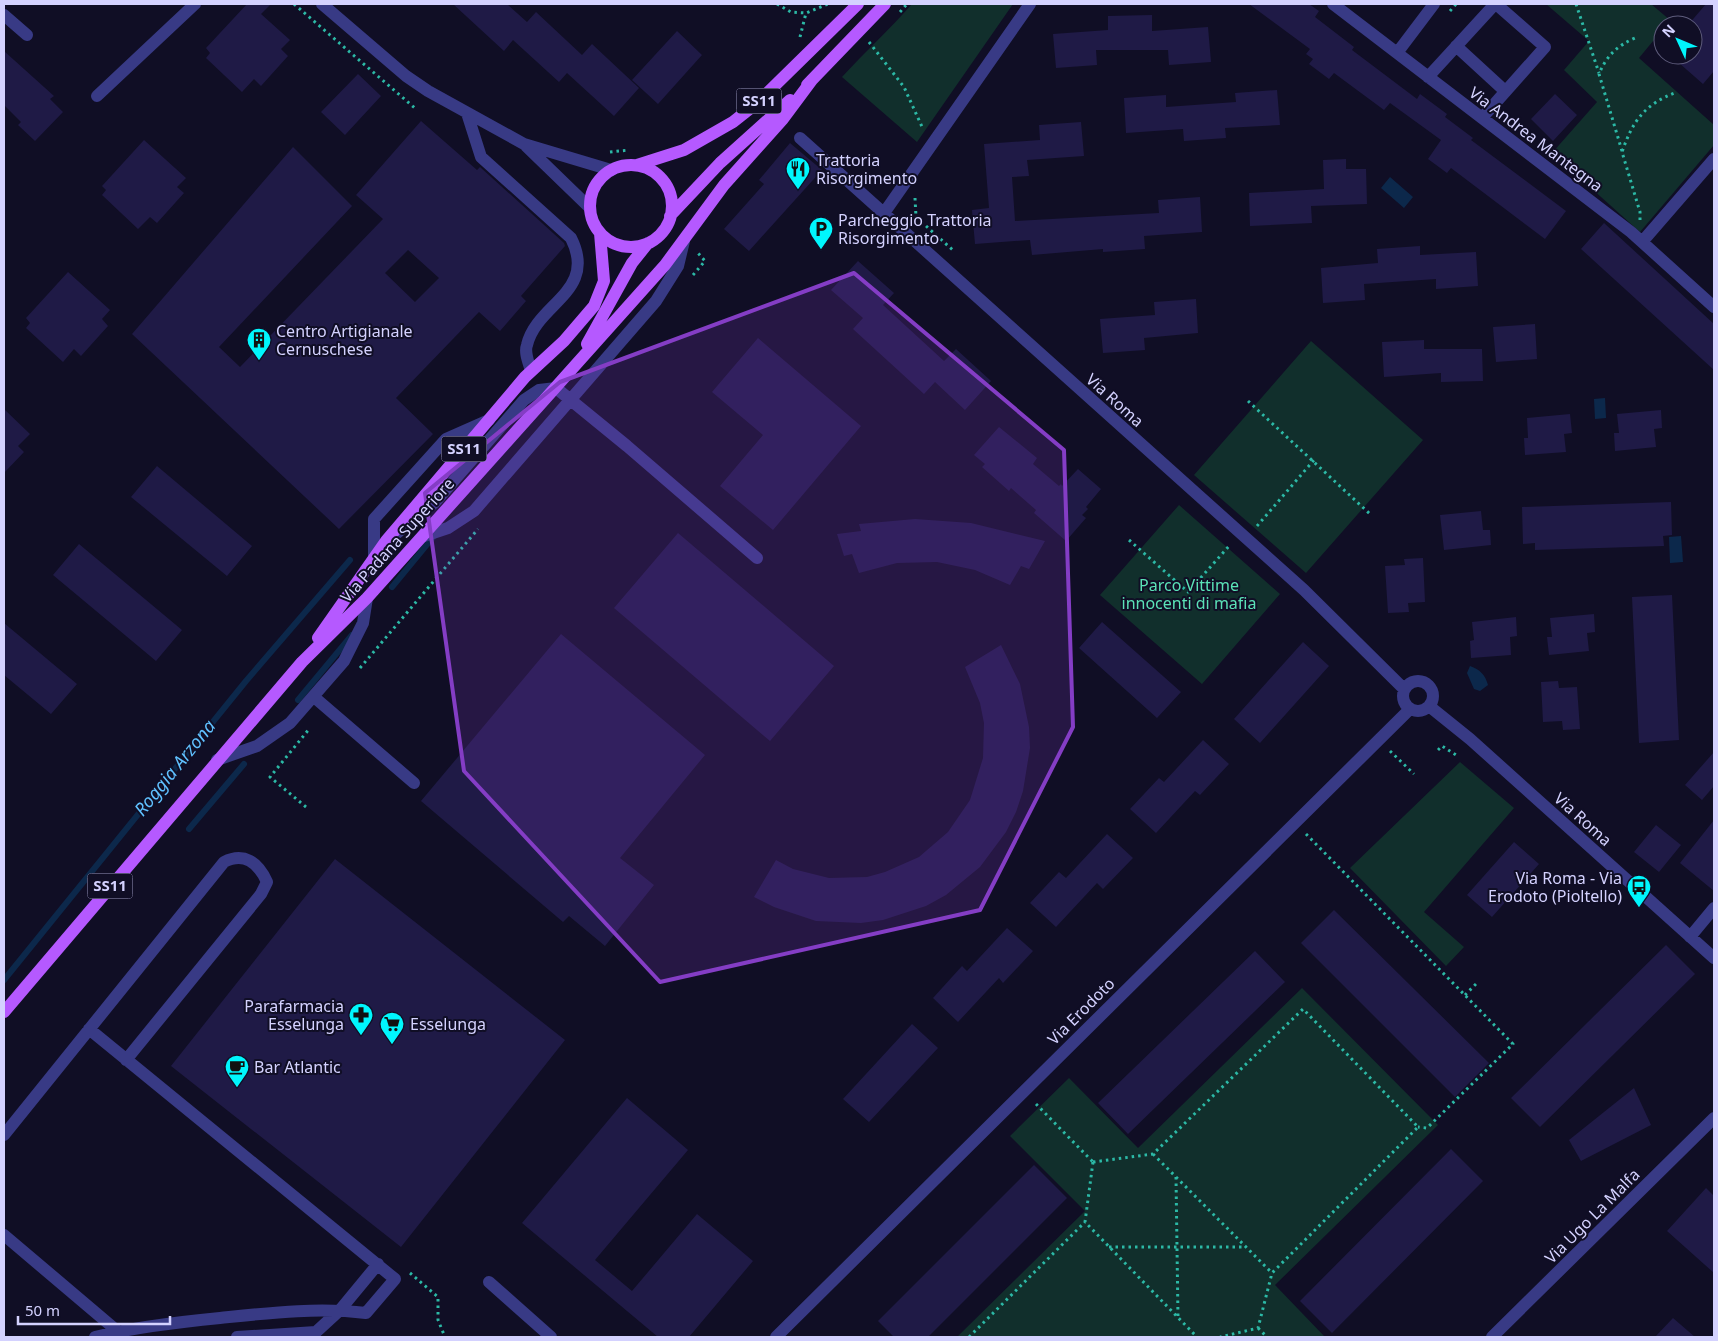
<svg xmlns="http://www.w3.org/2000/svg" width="1718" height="1341" font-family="'Noto Sans',sans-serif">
	<rect width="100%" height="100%" fill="#100e25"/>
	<path fill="#112f2c" d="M912,4H1013L917,142L842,77C865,52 890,29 912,4Z
		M1546,4H1651L1670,20L1667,25H1663V29L1639,58L1714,125V145L1640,232L1552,153L1597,102L1564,70L1589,41Z
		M1311,341L1423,440L1306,573L1194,475Z
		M1179,505L1280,594L1202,684L1100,595Z
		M1460,762L1514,808L1424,912L1464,947L1446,966L1350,868Z
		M1302,988L1438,1125L1275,1285L1325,1337H957L1085,1211L1010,1136L1069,1078L1138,1148Z"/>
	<path fill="#0c284b" d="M1390,177L1413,197L1404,208L1381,188Z
		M1605,398L1606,418L1595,419L1594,399Z
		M1681,536L1683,562L1670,563L1669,537Z
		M1470,666C1480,670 1485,674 1488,685L1480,691L1474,689L1467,673Z"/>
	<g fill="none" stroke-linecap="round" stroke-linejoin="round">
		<path stroke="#0c284b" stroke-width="6" d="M392,587L434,536
			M298,700L352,635
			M189,829L244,764
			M4,980L246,681L350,560"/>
	</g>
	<path fill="#1f1a46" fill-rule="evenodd" d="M247,4H271L261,14L290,40L281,49L288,56L261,86L254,79L242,92L206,58L210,53L206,48Z
		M453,4H507L527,22L536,12L582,55L592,44L639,88L614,116L567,73L559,82L513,40L504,51Z
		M1249,4H1309L1319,11L1315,17L1354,47L1352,50L1417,99L1420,94L1447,114L1445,117L1473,138L1471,140L1566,211L1545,239L1451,168L1447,173L1428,159L1441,140L1390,103L1384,110L1334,73L1329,79L1309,64L1313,59L1306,54L1310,49Z
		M1706,4H1714V71L1703,84L1670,55H1693V25H1688Z
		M1152,15V31L1208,27L1211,62L1169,65L1168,50H1096L1097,65L1056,68L1053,34L1108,30V16Z
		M677,31L702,55L658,104L632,80Z
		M4,51L54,96L50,99L63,112L35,141L18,125L21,122L4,105Z
		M358,74L381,96L345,135L321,112Z
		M1277,90L1280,125L1225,128L1226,138L1184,141L1183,129L1126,133L1124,98L1166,95V107L1236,102L1235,93Z
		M1555,94L1577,115L1553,141L1531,119Z
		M421,121L477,170L480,167L564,243L565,246L521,296L526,301L500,331L479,312L396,398L433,434L339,529L132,334L293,147L352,206L219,347L240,367L383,219L356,195ZM408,250L439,278L415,302L385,273Z
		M1081,122L1084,156L1027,160L1029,176L1012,177L1015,221L1159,213L1158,200L1200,197L1202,232L1144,236L1145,249L1103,252V249L1032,255L1030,240L975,244L972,210L989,208L984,144L1040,140L1039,125Z
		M144,140L186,178L177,187L184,193L157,223L150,217L138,229L102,195L106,190L102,186Z
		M790,143L822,170L749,251L724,229L764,184L759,180Z
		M1346,159V169H1366L1367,204L1311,206L1312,223L1250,226L1249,193L1324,189L1323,160Z
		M1604,223L1714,324V370L1581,249Z
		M1420,246V255L1476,252L1478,286L1436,289V279L1364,284L1365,300L1323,303L1321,268L1378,263L1377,249Z
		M858,261L894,293L883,305L944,361L956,349L991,381L965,410L935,382L924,394L853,329L863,318L831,290Z
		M68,272L110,310L102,319L108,326L81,356L74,349L63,362L26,328L30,323L26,318Z
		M1196,299L1198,333L1144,338L1145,350L1103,353L1100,319L1155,315L1154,302Z
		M1535,324L1537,359L1496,362L1493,327Z
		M758,338L861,426L773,530L720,486L763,435L712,392Z
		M1424,340V349H1482L1483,381L1441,382V373L1384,377L1382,342Z
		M4,409L30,434L18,446L24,452L4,473Z
		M1661,410L1662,428L1654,429L1656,447L1615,451L1614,433H1619L1617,414Z
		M1570,414L1572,433L1564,434L1566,452L1525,455L1524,438H1528L1527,418Z
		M999,427L1037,458L1033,464L1059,486L1061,484L1062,486L1078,469L1101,489L1086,507L1088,509L1082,515L1086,518L1066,541L1034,513L1036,510L1011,488L1009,491L982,467L985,464L974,455Z
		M157,466L252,546L227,576L131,497Z
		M1671,502L1672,535L1663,536L1664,546L1535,550V543L1523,544L1522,507Z
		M1481,511L1483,530H1490L1491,545L1444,550L1440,515Z
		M915,519L971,523L1045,541L1029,569L1021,566L1010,585L975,570L937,562L897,563L859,573L852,554L844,556L837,534L861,531L859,524Z
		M678,533L834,666L770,741L614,608Z
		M79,544L182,630L156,661L53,575Z
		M1423,558L1425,602L1408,603L1409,612L1388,613L1385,566L1405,565L1404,559Z
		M1672,595L1679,740L1639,743L1632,597Z
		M1594,614L1595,632L1587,633L1589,651L1549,655L1547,637H1552L1550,618Z
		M1516,617L1517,636L1510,637L1511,655L1471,658L1470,641L1474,640L1472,622Z
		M1102,622L1181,692L1157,718L1079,648Z
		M4,623L77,684L51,714L4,675Z
		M561,634L705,755L620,858L654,885L605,946L569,916L563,922L421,801Z
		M1303,642L1329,666L1260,743L1234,719Z
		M1001,645L1020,684L1029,727L1030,748L1023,791L1016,812L1006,832L980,867L946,895L926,906L883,920L861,923L816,921L774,907L754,897L776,860L793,869L829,878L867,877L885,872L919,857L948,832L970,800L983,758L984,723L980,703L965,667Z
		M1558,681L1559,688L1577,687L1580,729L1563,730L1562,721L1543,722L1541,682Z
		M1203,740L1229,764L1200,795L1195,791L1156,833L1130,809L1159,778L1164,782Z
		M1714,752V786L1702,800L1685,785Z
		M1714,820V891L1680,863Z
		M1656,825L1681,845L1659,872L1634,852Z
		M1107,834L1133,858L1103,889L1097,883L1056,927L1030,903L1059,872L1066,878Z
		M1514,842L1539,864L1492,917L1467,895Z
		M335,859L565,1040L401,1247L171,1066Z
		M1334,910L1489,1063L1455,1097L1301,943Z
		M1007,928L1033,951L1003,983L999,978L958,1022L933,998L962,966L967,971Z
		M1666,945L1695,974L1540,1127L1511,1098Z
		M1255,951L1285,982L1128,1134L1098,1103Z
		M912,1024L938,1048L869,1122L843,1099Z
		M1634,1088L1651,1125L1581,1161L1569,1140Z
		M627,1098L688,1150L595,1260L632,1291L697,1214L753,1261L689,1337H658L522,1223Z
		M1451,1149L1483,1181L1332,1333L1300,1301Z
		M1034,1165L1067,1198L928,1337H894L878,1321Z
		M1706,1188L1714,1196V1273L1667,1231Z
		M1673,1318L1695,1337H1655Z"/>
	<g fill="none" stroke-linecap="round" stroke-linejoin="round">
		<path stroke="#2cb9a6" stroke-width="3" stroke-dasharray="2.5 4" stroke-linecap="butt" d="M294,4L416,109
			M777,4L791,12L806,13
			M1576,4L1599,73
			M1450,11L1456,4
			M900,12L907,4
			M800,37L806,13L828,4
			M869,42L904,87L923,129
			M1622,151L1599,74C1607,55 1617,46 1635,38
			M610,152L629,150
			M915,198L916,217L955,252
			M1640,220V212L1622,152C1633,120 1645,104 1677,92
			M693,275L705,261L698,253
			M1248,401L1370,514
			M1257,526L1314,460
			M1129,540L1188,592L1230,545
			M360,668L478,529
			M1438,750L1442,746L1456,755
			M1390,751L1414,774
			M306,807L270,777L310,728
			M1306,834L1513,1044L1427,1128L1418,1127
			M1465,995L1478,982
			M1036,1104L1093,1162
			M1153,1154L1272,1273
			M1093,1162L1153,1154L1303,1009L1418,1127L1272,1273L1258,1328L1220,1337
			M1093,1162L1085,1222L1197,1337
			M1176,1177L1178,1318
			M1109,1247H1245
			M410,1273L438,1297V1320L445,1337
			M1258,1328L1267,1337
			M969,1337L1085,1222"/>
		<path stroke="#383a85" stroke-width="12" d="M322,4L406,76L428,91L524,144L611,170
			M1333,4L1631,232L1714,307
			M4,15L27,35
			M1456,46L1505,91
			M1397,53L1434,4
			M1428,77L1495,4
			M97,96L195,4
			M467,113L481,157L571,238C598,292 537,303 527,345C524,353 529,363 531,371
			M1482,118L1545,47L1496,4
			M800,138L1304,590L1404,689
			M526,146L589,207
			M884,213L1030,4
			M1642,242L1714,159
			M424,536L448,528L474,511L656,301L678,266L684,241
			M392,537L435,502L524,400L539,390L556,388L627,446L757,558
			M374,557V519L446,439L489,420
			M1403 696a15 15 0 1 1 30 0a15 15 0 1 1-30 0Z
			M314,697L414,783
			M1429,706L1470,739L1714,958
			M217,760L257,746L290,723L344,661L363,623L367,598
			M1690,937L1714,908
			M89,1029L395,1279L366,1313C318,1307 268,1313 220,1318C178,1322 135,1327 95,1337
			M4,1135L224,862C244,852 258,862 267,882L261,894L126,1060
			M4,1235L122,1335
			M489,1282L551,1337
			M237,1337L316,1332L340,1310L378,1264
			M776,1337L1410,709
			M1492,1337L1714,1118"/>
		<path stroke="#b559ff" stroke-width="12" d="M807,85L885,4
			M590 206a41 41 0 1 1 82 0a41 41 0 1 1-82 0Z
			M637,165L684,150L733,122L757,103L858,4
			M670,216L720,163L790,100
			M587,344L632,263L648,243
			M318,638L386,541L525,377L564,341L594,306L604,281L600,233
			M4,1012L302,662L367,598L665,265L724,185L783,119L812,80"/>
	</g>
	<path fill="#843dc5" fill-opacity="0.2" stroke="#843dc5" stroke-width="4" stroke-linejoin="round" d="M854,273L1064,450L1073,727L980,910L660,982L464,771L425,493L560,382Z"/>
	<defs>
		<symbol id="restaurant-pin" viewBox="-11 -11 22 30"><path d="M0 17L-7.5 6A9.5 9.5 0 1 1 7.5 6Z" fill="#00f6fd" stroke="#100e25"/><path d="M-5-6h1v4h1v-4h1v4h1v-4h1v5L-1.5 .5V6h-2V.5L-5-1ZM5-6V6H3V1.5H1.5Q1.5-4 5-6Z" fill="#111"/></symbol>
		<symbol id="parking-pin" viewBox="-11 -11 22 30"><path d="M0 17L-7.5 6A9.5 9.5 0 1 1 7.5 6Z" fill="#00f6fd" stroke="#100e25"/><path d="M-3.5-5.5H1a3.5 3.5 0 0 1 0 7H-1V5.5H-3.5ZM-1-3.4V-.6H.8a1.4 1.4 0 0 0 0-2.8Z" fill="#111"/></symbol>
		<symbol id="building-pin" viewBox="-11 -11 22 30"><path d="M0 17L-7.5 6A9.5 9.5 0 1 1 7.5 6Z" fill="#00f6fd" stroke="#100e25"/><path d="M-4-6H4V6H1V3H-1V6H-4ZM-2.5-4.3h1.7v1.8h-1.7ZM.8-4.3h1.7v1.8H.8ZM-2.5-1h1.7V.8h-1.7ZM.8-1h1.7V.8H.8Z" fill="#111"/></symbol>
		<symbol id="bus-pin" viewBox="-11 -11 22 30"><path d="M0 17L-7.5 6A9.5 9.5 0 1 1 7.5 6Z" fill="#00f6fd" stroke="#100e25"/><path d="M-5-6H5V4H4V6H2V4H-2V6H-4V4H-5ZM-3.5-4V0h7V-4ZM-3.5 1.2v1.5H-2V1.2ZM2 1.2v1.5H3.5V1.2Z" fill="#111"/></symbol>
		<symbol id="pharmacy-pin" viewBox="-11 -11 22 30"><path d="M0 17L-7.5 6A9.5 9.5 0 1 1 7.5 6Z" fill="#00f6fd" stroke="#100e25"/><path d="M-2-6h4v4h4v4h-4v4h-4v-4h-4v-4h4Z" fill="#111"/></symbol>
		<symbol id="supermarket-pin" viewBox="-11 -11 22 30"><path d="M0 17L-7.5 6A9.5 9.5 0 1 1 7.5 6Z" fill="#00f6fd" stroke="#100e25"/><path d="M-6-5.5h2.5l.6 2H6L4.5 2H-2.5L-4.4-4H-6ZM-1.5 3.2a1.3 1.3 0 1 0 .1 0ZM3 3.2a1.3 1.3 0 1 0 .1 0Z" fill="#111"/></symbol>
		<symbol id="cafe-pin" viewBox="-11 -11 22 30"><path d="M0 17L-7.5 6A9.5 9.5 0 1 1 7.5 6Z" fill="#00f6fd" stroke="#100e25"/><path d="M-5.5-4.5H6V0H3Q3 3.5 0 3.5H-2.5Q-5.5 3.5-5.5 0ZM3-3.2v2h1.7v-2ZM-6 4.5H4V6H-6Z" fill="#111"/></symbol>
	</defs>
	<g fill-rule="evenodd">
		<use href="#restaurant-pin" x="784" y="155" width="28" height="38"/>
		<use href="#parking-pin" x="807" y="215" width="28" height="38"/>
		<use href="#building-pin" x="245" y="326" width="28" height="38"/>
		<use href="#bus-pin" x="1625" y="873" width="28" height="38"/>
		<use href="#pharmacy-pin" x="347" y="1001" width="28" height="38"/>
		<use href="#supermarket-pin" x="378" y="1010" width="28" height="38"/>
		<use href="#cafe-pin" x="223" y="1053" width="28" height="38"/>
	</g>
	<g text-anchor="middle" stroke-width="4" stroke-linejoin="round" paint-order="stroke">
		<g fill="#100e25" stroke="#9997be" stroke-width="1">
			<rect x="736.5" y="88.5" width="45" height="25" rx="4"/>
			<rect x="441.5" y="436.5" width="45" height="25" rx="4"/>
			<rect x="87.5" y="873.5" width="45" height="25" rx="4"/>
		</g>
		<g font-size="15" font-weight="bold" fill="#d4d2ff">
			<text x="759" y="106">SS11</text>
			<text x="464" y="454">SS11</text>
			<text x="110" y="891">SS11</text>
		</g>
		<g font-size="16" fill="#d4d2ff" stroke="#100e25">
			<text transform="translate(1536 139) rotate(37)" y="6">Via Andrea Mantegna</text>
			<text transform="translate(1115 400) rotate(42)" y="6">Via Roma</text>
			<text transform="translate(397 540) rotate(-48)" y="6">Via Padana Superiore</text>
			<text transform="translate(1583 819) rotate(42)" y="6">Via Roma</text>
			<text transform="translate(1081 1011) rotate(-45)" y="6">Via Erodoto</text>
			<text transform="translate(1592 1216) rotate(-45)" y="6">Via Ugo La Malfa</text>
		</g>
		<g font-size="16" fill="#d4d2ff" stroke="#100e25" text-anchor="start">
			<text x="816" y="166">Trattoria<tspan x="816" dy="18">Risorgimento</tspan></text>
			<text x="838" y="226">Parcheggio Trattoria<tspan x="838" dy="18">Risorgimento</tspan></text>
			<text x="276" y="337">Centro Artigianale<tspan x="276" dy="18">Cernuschese</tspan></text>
			<text x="1622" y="884" text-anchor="end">Via Roma - Via<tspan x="1622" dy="18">Erodoto (Pioltello)</tspan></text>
			<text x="344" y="1012" text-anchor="end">Parafarmacia<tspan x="344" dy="18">Esselunga</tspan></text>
			<text x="410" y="1030">Esselunga</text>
			<text x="254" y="1073">Bar Atlantic</text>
		</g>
		<g font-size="16" fill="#5be2b7" stroke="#100e25">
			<text x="1189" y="591">Parco Vittime<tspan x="1189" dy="18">innocenti di mafia</tspan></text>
		</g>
		<g font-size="18" font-style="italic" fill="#60c1ff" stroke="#100e25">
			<text transform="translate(175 768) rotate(-51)" y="6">Roggia Arzona</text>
		</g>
	</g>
	<rect width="1718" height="1341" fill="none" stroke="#d4d2ff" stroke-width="10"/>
	<g transform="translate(1678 40) rotate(314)"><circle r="24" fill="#100e25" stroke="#5e5c7c"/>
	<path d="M0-4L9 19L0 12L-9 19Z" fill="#00f6fd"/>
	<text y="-8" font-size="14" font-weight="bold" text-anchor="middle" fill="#d4d2ff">N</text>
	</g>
	<path d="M18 1316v8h152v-8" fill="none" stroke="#d4d2ff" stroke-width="2.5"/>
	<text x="25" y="1316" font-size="15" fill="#d4d2ff" stroke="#100e25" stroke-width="4" paint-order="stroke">50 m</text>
</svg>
